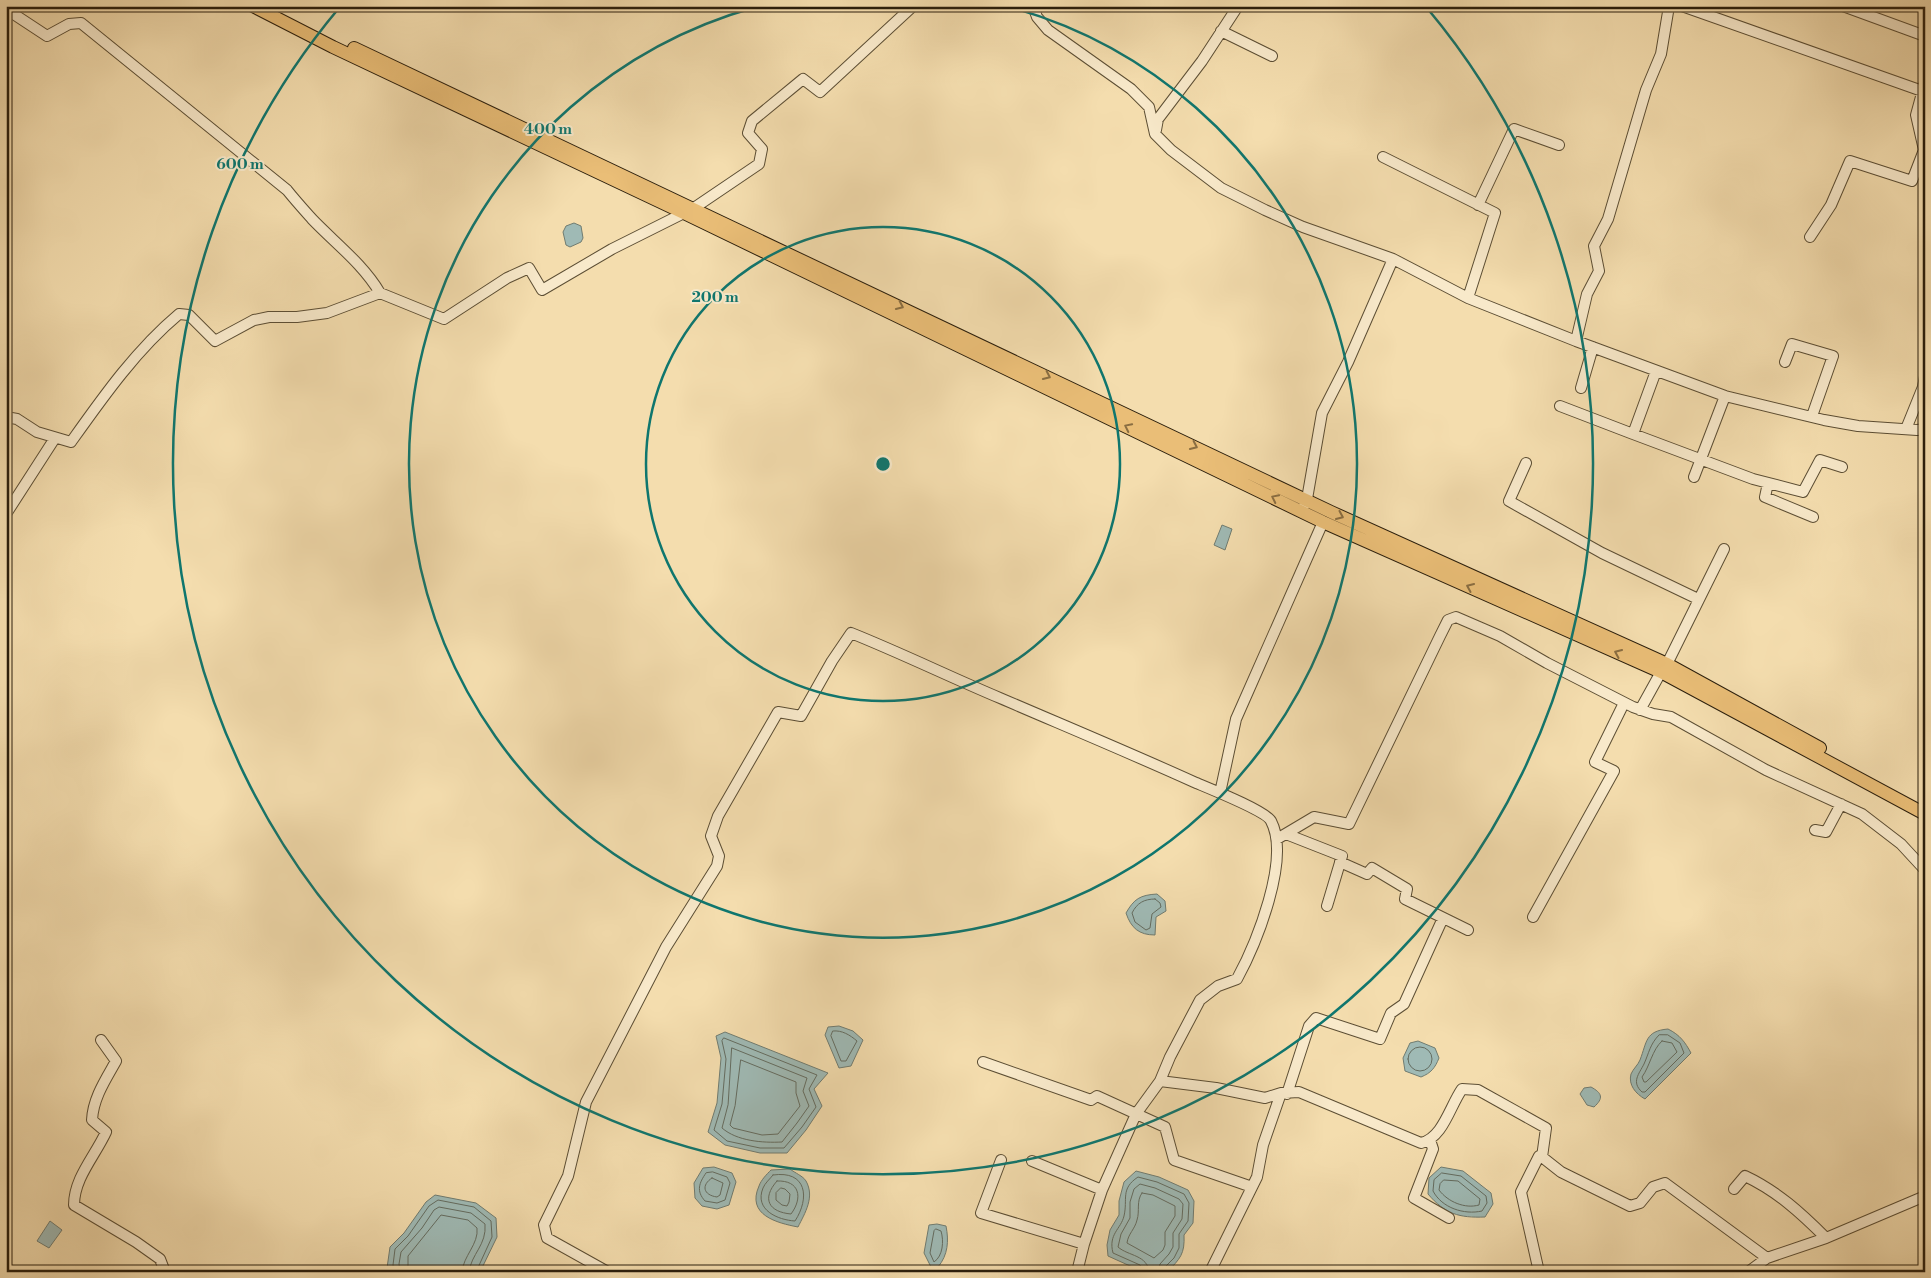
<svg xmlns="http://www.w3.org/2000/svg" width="1931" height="1278" font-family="'Libre Bodoni',serif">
	<rect width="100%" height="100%" fill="#f4ddae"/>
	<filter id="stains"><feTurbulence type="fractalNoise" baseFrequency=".004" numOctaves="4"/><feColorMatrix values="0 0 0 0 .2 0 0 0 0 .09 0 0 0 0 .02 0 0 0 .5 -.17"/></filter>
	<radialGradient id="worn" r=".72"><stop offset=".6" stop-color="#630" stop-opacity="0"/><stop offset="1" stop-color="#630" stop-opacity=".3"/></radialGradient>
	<path fill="#9fbab5" stroke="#707c71" d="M574,223L581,226L583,238L581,242L570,247L566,245L563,232L566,226Z
		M1222,525L1232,529L1225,550L1214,545Z
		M1157,894L1165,901L1166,911L1156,917L1155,935C1139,935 1131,928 1126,913C1134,899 1140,895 1157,894Z
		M839,1026L853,1031L863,1040L851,1066L839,1068L825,1035L828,1027Z
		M1668,1029C1680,1035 1685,1042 1691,1053L1645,1099C1636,1094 1628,1085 1631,1074C1633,1069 1638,1065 1640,1060C1647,1042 1645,1031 1668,1029Z
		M725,1032L828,1073L814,1089L822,1106L806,1130L787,1153H760L725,1145L708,1132L717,1103L721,1058L716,1036Z
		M1418,1041L1435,1048L1439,1058C1435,1068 1431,1073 1421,1077L1405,1071L1403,1058L1410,1043Z
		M1591,1087C1602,1093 1604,1098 1594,1107L1587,1105L1580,1094L1584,1088Z
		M714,1167L732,1173L736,1182L729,1205L717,1209L702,1206L695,1198L694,1183L703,1168Z
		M1441,1167L1463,1171L1491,1193L1493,1204L1485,1217C1459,1218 1445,1214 1428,1194L1429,1178Z
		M790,1169C795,1173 803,1176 806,1181C815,1197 805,1213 798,1227C777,1223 746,1215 759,1186C761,1180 767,1174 771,1170Z
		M1136,1171L1159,1177L1188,1190L1194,1201L1193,1223L1184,1235C1185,1254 1180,1259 1167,1272L1139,1270L1108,1256L1107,1245L1110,1230L1119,1215V1201L1124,1182Z
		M435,1195L476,1203L496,1218L497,1237L480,1272H392L387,1268L390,1247L404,1233L426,1202Z
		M50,1221L62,1230L49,1248L37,1241Z
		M937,1224L946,1226C949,1241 948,1255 938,1267H931L924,1253L929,1225Z"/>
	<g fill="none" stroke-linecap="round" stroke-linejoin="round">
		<path stroke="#646c60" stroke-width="1" d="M1155,899L1160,903L1161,907L1152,914L1150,928L1146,930L1135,922L1132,913C1137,903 1144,899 1155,899Z
			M833,1031C842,1030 850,1035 857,1041L846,1061H841L831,1036Z
			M1668,1035L1680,1043L1684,1053L1645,1092H1642C1631,1082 1639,1074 1644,1064C1649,1053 1650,1044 1659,1035Z
			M724,1038L817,1075L809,1089L816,1107L802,1127L784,1148H760L727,1141L714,1130L722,1104L726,1059L722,1041Z
			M1662,1041L1672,1043L1677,1052L1646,1082H1644L1642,1077C1650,1066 1652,1050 1662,1041Z
			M1408 1059a12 12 0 1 1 24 0a12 12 0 1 1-24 0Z
			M732,1048L807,1078L803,1091L809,1106L797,1123L782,1142C762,1143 737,1141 722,1128L728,1105Z
			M741,1060L796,1082V1093L800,1106L778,1134L762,1135L733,1128L730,1125L735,1106Z
			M713,1172L727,1177L730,1183L725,1200L717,1203L705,1201C696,1191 699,1183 706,1173Z
			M1442,1173L1461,1176L1486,1196L1487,1203L1482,1211C1464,1215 1442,1208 1433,1191L1434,1180Z
			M773,1175C807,1170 810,1198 795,1221C778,1220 754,1210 763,1188C765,1183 770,1179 773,1175Z
			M712,1178L723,1183L720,1195L717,1197C703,1195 701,1185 712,1178Z
			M1444,1180L1458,1181L1480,1199L1479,1205C1465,1209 1448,1202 1439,1190L1440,1184Z
			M777,1181C800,1180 803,1198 791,1214C769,1212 761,1199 777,1181Z
			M781,1188L785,1189L790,1194L789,1202L787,1206L782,1205L776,1200V1193Z
			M1142,1193L1153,1195L1175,1206V1216L1165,1232V1245L1163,1250L1154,1258L1127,1243C1128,1234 1135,1229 1137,1220C1140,1211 1136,1201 1142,1193Z
			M936,1229L941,1231C944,1241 943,1256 934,1262L930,1253L934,1231Z
			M394,1272L393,1265L395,1249L408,1236L429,1206L438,1200L474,1207L491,1221L492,1237L476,1272
			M400,1272L399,1264L401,1252L422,1228L434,1210L439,1207L471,1213L485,1224C487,1245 471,1254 469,1272
			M408,1272V1256L441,1215L468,1220L477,1228C479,1244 463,1256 462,1272
			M1143,1272L1140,1265L1113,1253C1108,1234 1121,1229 1124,1216C1128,1199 1120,1189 1138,1177L1157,1182L1184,1194L1189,1203L1188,1221L1179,1234V1248L1174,1258L1165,1267L1164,1272
			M1149,1272C1148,1255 1128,1256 1118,1247L1121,1234L1130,1218V1202L1134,1189L1140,1184L1155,1188L1179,1199L1183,1204L1182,1219L1173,1233V1247L1169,1254L1160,1264L1158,1272"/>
		<defs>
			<path id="minor" d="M1033,6L1037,17L1048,30L1131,89L1149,107L1155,134L1171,150L1221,188L1265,210L1303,227L1393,259L1468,298L1576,341L1725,396L1824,420L1858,426L1917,430L1925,429
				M1682,6L1925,92
				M1843,6L1925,36
				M6,9L47,36L69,24L81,23L287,190C295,200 304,210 312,219C335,243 363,264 380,293
				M1221,31L1272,56
				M1156,130L1158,119L1202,61L1238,6
				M1383,157L1495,213L1468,298
				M1478,205L1514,129L1559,145
				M1810,237L1831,205L1850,161L1912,181L1924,150L1916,115L1925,82
				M1576,341L1587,294L1599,271L1594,246L1608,219L1646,90L1661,54L1669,6
				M1785,362L1792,344L1833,356L1812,416
				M1581,388L1593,347
				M1560,406L1633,434L1656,371
				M6,417L17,419L37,432L71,442C103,397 136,350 179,314L189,315L215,341L254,320L269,317H297L327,313L380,293L444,319L507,278L529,268L542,290L612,249L694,208L759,164L762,149L748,133L752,121L803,79L820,92L913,6
				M1906,429L1923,387L1925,376
				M1633,434L1753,479L1803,492L1820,460L1842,467
				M1526,463L1509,501L1602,553L1698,599
				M1694,477L1725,396
				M1768,483L1765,497L1813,517
				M1304,506L1307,499L1322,413L1348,362L1393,259
				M6,514L55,438
				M1640,710L1661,672L1667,664L1724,549
				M1220,793L1236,719L1323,522
				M1815,830L1826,832L1841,804
				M1286,834L1342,856L1327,906
				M1277,839L1314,817L1349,824L1440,636L1448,620L1456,617L1500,636L1547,663L1633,707L1653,714L1671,717L1766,770L1862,814L1901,844L1925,870
				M1340,862L1367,874L1372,868L1407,889L1405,899L1468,930
				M1533,917L1614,771L1595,762L1624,703
				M101,1040L116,1061C106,1079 93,1098 92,1120L106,1132C95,1156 74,1178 74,1205L136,1242L160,1259L165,1272
				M983,1062L1091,1100L1097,1096L1165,1127L1174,1160L1252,1187
				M1160,1081L1216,1088L1265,1098L1281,1093L1299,1092L1421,1143C1443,1138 1450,1106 1462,1089L1478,1090L1546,1128L1542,1157L1561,1172L1630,1206L1640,1203L1653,1187L1665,1183L1767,1258
				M1287,1094L1309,1026L1316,1018L1380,1039L1391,1013L1404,1004L1443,918
				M1430,1140L1433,1149L1414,1198L1449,1218
				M1539,1156L1521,1192L1539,1272
				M1001,1160L981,1213L1084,1244
				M1032,1161L1102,1190
				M1734,1189L1745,1176C1777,1191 1801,1213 1826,1238
				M608,1272L547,1238L544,1225L568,1176L586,1102L666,947L717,866L719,856L711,836L718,816L778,712L801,716L832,661L851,633C901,653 950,677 1000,698C1065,726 1130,753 1194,782C1208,788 1266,811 1271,821C1291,859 1256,944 1237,979L1218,986L1200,1000L1170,1057L1160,1081L1136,1114L1102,1190L1084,1244L1077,1272
				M1210,1272L1257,1177L1263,1145L1281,1093
				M1748,1272L1767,1258L1826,1238L1925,1196"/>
			<path id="major" d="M253,6L333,47L684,213L1323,522L1661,672L1925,814
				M354,48L1331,512L1667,664L1820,748"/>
		</defs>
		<use href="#minor" stroke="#5c4e34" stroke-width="12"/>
		<use href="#major" stroke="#2a1e0c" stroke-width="14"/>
		<use href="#minor" stroke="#f8e9ca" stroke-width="10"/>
		<use href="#major" stroke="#eabe77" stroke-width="12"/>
	</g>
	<defs><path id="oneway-chevron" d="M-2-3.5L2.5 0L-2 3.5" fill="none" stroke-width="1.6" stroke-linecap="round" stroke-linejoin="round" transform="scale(1.25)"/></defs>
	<g stroke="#8a6e42">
		<use href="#oneway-chevron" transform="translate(900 306) rotate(25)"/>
		<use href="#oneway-chevron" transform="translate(1047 376) rotate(25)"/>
		<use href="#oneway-chevron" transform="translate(1128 427) rotate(-154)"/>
		<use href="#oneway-chevron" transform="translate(1194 446) rotate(25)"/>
		<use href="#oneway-chevron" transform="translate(1275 498) rotate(-154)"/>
		<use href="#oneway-chevron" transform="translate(1340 516) rotate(24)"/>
		<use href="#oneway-chevron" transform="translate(1470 587) rotate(-156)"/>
		<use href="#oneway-chevron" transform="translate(1618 653) rotate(-156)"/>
	</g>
	<g fill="none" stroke="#0f766e" stroke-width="2.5">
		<circle cx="883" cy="464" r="237"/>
		<path d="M1010 7A474 474 0 1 1 756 7"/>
		<path d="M1427 8A710 710 0 1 1 339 8"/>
	</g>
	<circle cx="883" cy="464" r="8" fill="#0f766e" stroke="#f8e9ca" stroke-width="2.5"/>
	<g font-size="15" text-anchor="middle" font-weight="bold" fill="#0f766e" stroke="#f8e9ca" stroke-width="4" stroke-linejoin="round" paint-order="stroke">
		<text x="548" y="134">400 m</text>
		<text x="240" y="169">600 m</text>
		<text x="715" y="302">200 m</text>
	</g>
	<rect width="1931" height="1278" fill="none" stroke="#f4ddae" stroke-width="25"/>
	<rect x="8" y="8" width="1916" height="1263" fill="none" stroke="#2a1e0c" stroke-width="2.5"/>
	<rect x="12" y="12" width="1906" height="1253" fill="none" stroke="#2a1e0c"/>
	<rect width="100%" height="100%" filter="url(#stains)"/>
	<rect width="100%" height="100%" fill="url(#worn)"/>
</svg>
